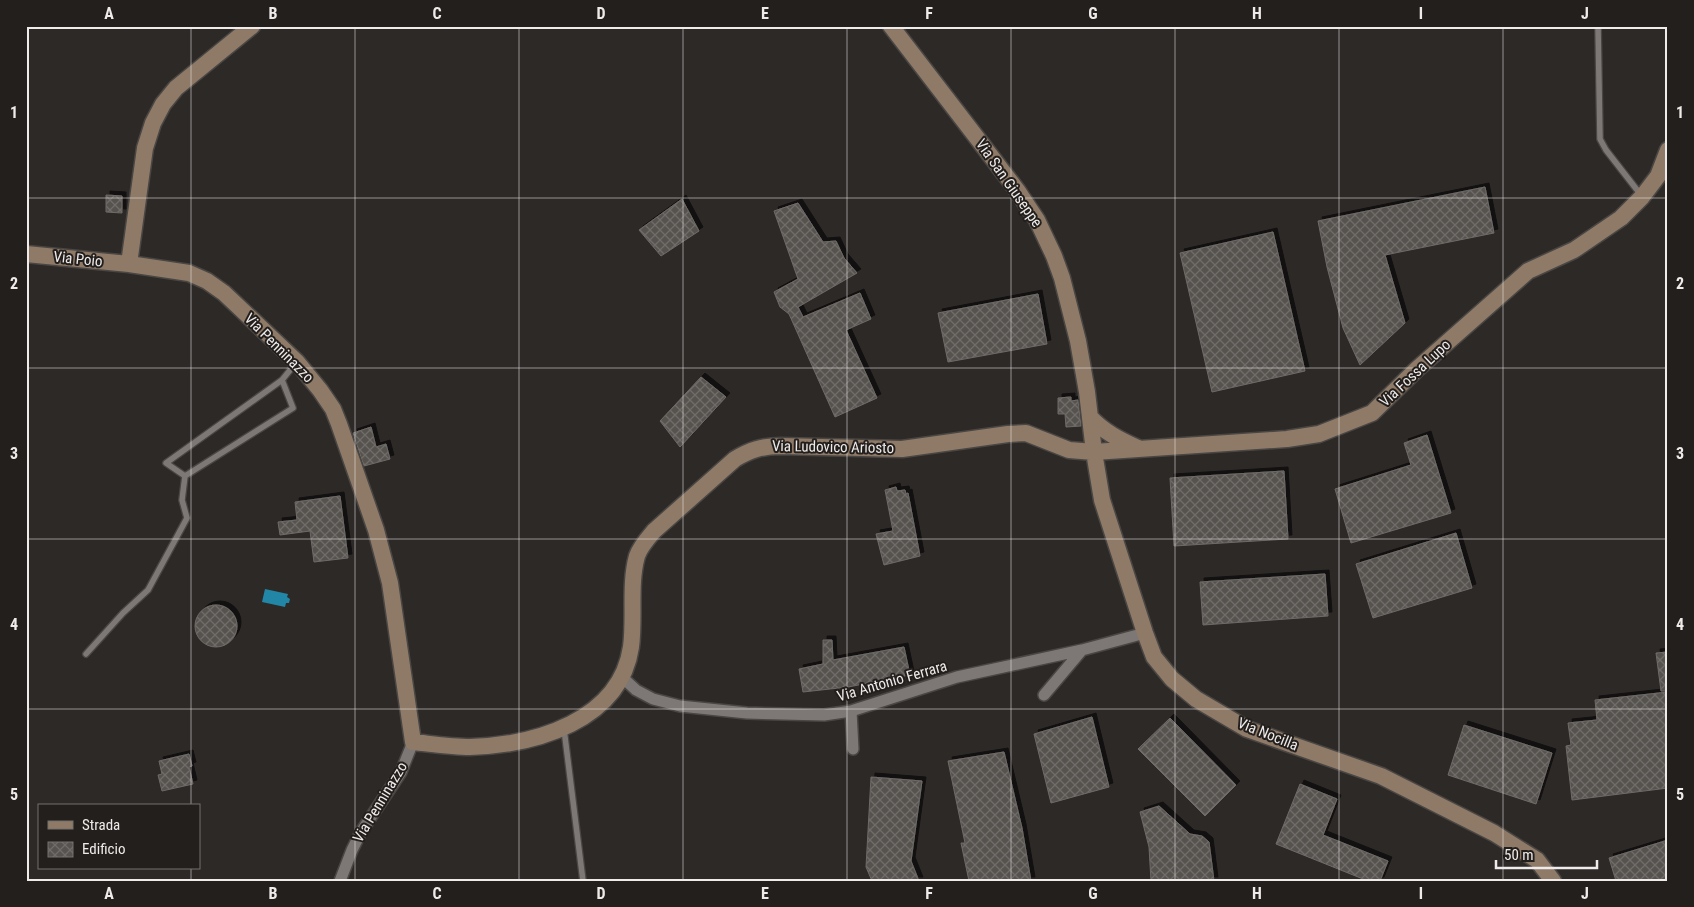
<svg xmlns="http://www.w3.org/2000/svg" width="1694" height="907" font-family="'Roboto Condensed',sans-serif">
	<defs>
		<pattern id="building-cross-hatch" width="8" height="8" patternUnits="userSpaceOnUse" patternTransform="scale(1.25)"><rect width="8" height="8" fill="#565350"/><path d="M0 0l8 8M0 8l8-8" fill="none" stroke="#6f6c69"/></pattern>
		<filter id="shadow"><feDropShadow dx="4" dy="-4" stdDeviation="0" flood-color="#0009"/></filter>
	</defs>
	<rect width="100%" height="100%" fill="#2d2927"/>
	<path fill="#2287a6" d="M265,589L288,594L287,597L290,599L289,603H286L285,607L262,602Z"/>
	<path fill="url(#building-cross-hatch)" stroke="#6e6b67" filter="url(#shadow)" d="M1485,187L1494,233L1385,255L1405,323L1360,365L1343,328L1327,267L1318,221Z
		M106,195L122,196V213L106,212Z
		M682,199L699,231L661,256L639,230Z
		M798,203L823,242L836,241L844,258L857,273L798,307L803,317L860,293L871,319L846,330L877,398L835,417L789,314L780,307L774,292L798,279L774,211Z
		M1273,232L1305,371L1212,392L1180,253Z
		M1038,294L1047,344L948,362L938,313Z
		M701,377L726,397L680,447L660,421Z
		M1071,397V401L1078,400L1081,426L1066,427L1065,414H1058V398Z
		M371,427L376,447L386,444L390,459L364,466L353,433Z
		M1427,435L1451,513L1351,543L1335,489L1411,465L1404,443Z
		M1284,471L1288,539L1174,546L1170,478Z
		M896,487L897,491L905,490L906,494L908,493L920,556L884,565L876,534L893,531L885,490Z
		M340,496L348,558L314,562L310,531L280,535L278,522L297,520L295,502Z
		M1456,533L1472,588L1373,618L1356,564Z
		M1325,574L1328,616L1203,625L1200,582Z
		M195 626a21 21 0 1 1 42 0a21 21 0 1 1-42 0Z
		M823,640H832L833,660L904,647L910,675L848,687L803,692L799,669L823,664Z
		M1668,652V691H1661L1656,653Z
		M1668,692V788L1572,800L1566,746L1571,745L1568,723L1597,720L1595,700Z
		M1092,717L1109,787L1051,803L1034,734Z
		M1170,718L1236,785L1205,816L1138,749Z
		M1464,725L1552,753L1536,804L1448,775Z
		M1004,752L1022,828L1031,881H969L961,843H965L948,761Z
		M189,754L192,766L189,767L193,784L162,791L158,775L162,774L159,761Z
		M871,777L922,781L911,861L919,881H872L866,867Z
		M1300,784L1337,799L1323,835L1388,861L1380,881H1368L1276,844Z
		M1159,806L1190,834L1202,836L1209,842L1214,881H1151L1149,847L1140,812Z
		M1668,840V881H1616L1609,858Z"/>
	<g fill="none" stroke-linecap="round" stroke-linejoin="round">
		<defs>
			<path id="lane" d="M1598,26L1600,139L1606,150L1641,195
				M185,476L293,408L282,380
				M86,654L123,613L148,590L187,518L182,500L185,476L166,463L282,380L295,364
				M564,729L583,881"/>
			<path id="street" d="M622,677L636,690L653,699L680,706L747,713L824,715L851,711L957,677L1082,650L1145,633
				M1044,695L1082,650
				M851,711L853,749
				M340,881L352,850L361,832L401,772L413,742"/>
			<path id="secondary" d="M252,26L176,88L163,104L153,123L145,148L129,264L189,273L207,281L224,293L297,362L320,390L333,409L339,424L376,530L390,583L413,742C432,744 451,747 470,747C535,745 620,721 631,647C635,618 629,584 637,556C640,547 648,538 654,531L735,459C750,450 762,446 781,446L902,449L1008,434L1026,433L1069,450L1094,452L1287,439L1319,434L1372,413L1417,369L1528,271L1574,250L1621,218L1642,197L1658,176L1668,150
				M891,26L1017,190L1037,220L1054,256L1062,278L1078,341L1087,392L1094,452L1102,500L1145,633L1154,657L1172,679L1196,699L1247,729L1381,776L1494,833L1537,860L1553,881
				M26,254L129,264
				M1090,417C1104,432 1120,440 1138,448"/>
		</defs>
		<use href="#lane" stroke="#494644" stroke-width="8"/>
		<use href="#street" stroke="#494644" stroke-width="14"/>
		<use href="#secondary" stroke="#494644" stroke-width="19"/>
		<use href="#lane" stroke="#7d7876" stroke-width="5.5"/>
		<use href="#street" stroke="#7d7876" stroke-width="11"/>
		<use href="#secondary" stroke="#8e7a67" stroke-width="16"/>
	</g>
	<path fill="none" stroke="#eeebea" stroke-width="1" stroke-opacity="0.55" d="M191,26V806M355,26V881M519,26V881M683,26V881M847,26V881M1011,26V881M1175,26V881M1339,26V881M1503,26V881M26,198H1668M26,368H1668M26,539H1668M26,709H1668M191,868V881"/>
	<g text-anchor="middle" stroke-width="4" stroke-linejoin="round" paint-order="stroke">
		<g font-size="15" fill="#eeebea" stroke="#231f1d">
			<text transform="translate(1009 183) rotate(55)" y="5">Via San Giuseppe</text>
			<text transform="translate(78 259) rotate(6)" y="5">Via Poio</text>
			<text transform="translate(279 348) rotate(45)" y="5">Via Penninazzo</text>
			<text transform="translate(1415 373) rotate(-43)" y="5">Via Fossa Lupo</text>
			<text transform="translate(833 447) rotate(1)" y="5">Via Ludovico Ariosto</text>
			<text transform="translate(892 681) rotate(-16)" y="5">Via Antonio Ferrara</text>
			<text transform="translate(1268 734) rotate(22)" y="5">Via Nocilla</text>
			<text transform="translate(380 802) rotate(-59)" y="5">Via Penninazzo</text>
		</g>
	</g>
	<rect width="1694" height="907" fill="none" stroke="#231f1d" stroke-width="55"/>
	<rect x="38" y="804" width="162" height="65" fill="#231f1d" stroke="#74716f"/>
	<rect x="48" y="821" width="25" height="8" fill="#8e7a67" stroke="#74716f"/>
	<text x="82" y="830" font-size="15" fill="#eeebea">Strada</text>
	<rect x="48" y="842" width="25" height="15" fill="url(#building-cross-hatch)" stroke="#74716f"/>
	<text x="82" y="854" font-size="15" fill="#eeebea">Edificio</text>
	<path d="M1496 860v8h101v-8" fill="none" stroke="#eeebea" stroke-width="2.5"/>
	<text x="1504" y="860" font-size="15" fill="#eeebea" stroke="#231f1d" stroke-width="4" paint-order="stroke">50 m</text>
	<rect x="28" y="28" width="1638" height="852" fill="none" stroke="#eeebea" stroke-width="2"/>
	<g font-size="16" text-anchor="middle" font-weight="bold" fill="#eeebea">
		<text x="109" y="19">A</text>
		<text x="273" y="19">B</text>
		<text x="437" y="19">C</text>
		<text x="601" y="19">D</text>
		<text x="765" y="19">E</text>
		<text x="929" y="19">F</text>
		<text x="1093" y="19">G</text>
		<text x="1257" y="19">H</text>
		<text x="1421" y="19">I</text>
		<text x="1585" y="19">J</text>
		<text x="14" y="118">1</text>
		<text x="1680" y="118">1</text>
		<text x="14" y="289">2</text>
		<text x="1680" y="289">2</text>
		<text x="14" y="459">3</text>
		<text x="1680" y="459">3</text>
		<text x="14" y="630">4</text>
		<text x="1680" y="630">4</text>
		<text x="14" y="800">5</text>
		<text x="1680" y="800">5</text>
		<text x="109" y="899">A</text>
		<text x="273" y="899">B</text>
		<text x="437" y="899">C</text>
		<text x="601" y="899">D</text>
		<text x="765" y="899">E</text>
		<text x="929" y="899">F</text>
		<text x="1093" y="899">G</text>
		<text x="1257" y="899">H</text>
		<text x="1421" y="899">I</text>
		<text x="1585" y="899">J</text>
	</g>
</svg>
